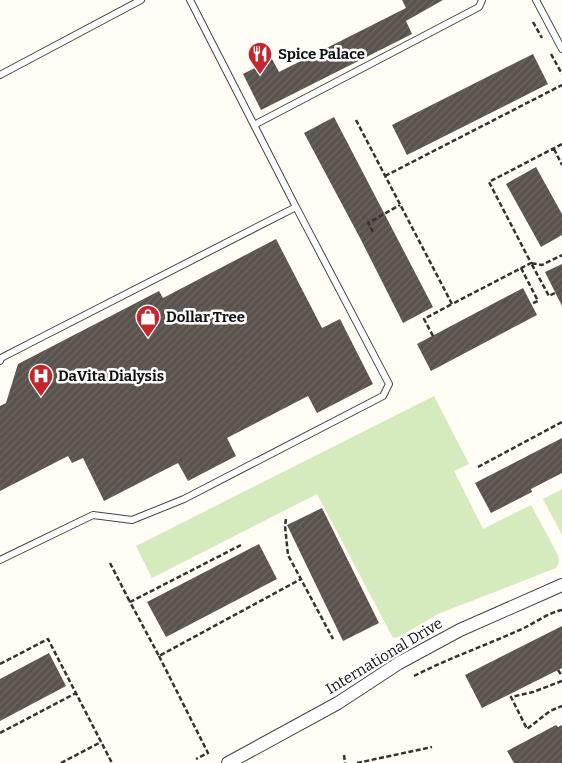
<svg xmlns="http://www.w3.org/2000/svg" width="562" height="763" font-family="Bitter,serif">
	<defs>
		<pattern id="building-hatch" width="6" height="6" patternUnits="userSpaceOnUse" patternTransform="scale(1.25)"><rect width="6" height="6" fill="#5a524d"/><path d="M-1 1l2-2M0 6l6-6M5 7l2-2" fill="none" stroke="#6d6662"/></pattern>
	</defs>
	<rect width="100%" height="100%" fill="#fffdf5"/>
	<path fill="#d5ebbd" d="M434,396L469,464L454,471L483,529L531,505L558,555L559,562L556,568L438,614L399,637L393,638L317,494L152,578L136,546Z
		M562,489V535L543,499Z"/>
	<path fill="url(#building-hatch)" d="M402,0H443L406,21L412,34L261,110L243,74L272,59L279,72L406,8Z
		M533,54L548,84L407,155L392,125Z
		M334,117L433,307L403,323L360,238L304,133Z
		M536,167L562,214V235L541,247L506,184Z
		M276,239L322,328L340,319L373,384L317,413L308,396L227,438L236,456L188,481L178,463L104,501L83,458L72,463L68,456L0,491V406L6,403L18,364L159,291L163,298Z
		M562,264V306L545,272Z
		M523,288L537,315L431,371L417,344Z
		M562,438V473L531,489L532,492L491,513L475,483Z
		M322,508L379,623L343,641L287,525Z
		M259,544L277,579L166,637L147,602Z
		M562,626V668L482,708L465,675Z
		M49,653L66,686L0,721V679Z
		M556,725L558,727L562,725V763H514L507,751Z"/>
	<g fill="none" stroke-linecap="round" stroke-linejoin="round">
		<defs>
			<path id="service" d="M536,0L562,49
				M0,75L141,0
				M254,125L479,7L482,0
				M0,361L1,358L36,340L296,207L190,0
				M0,560L93,515L132,520L184,499L383,396L389,384L296,207"/>
			<path id="minor" d="M228,763L338,703L399,663L460,630L562,585"/>
		</defs>
		<use href="#service" stroke="#444" stroke-width="8"/>
		<use href="#minor" stroke="#444" stroke-width="14"/>
		<path stroke="#333" stroke-width="2.5" stroke-dasharray="5 2.5" stroke-linecap="butt" d="M533,22L542,38
			M551,54L562,74
			M356,120L452,304L531,263L489,182L562,144
			M554,149L562,165
			M385,176L562,85
			M373,232L368,223L400,205
			M521,268L538,301L531,304
			M555,293L549,296L531,263L542,265L562,255
			M433,336L424,319L452,304
			M478,467L562,422
			M286,519L285,526L288,555L333,639
			M241,545L130,602L159,656L301,579
			M110,563L130,602
			M159,656L208,753L196,759
			M0,664L48,639L112,763
			M558,670L562,676
			M414,676C449,658 487,645 524,628C536,622 548,613 562,610
			M562,681L533,692L511,697L527,729L550,711L562,706
			M0,733L76,693
			M344,755L345,763
			M61,763L101,742
			M357,763L432,747"/>
		<use href="#service" stroke="#fff" stroke-width="6"/>
		<use href="#minor" stroke="#fff" stroke-width="12"/>
	</g>
	<defs>
		<symbol id="restaurant-pin" viewBox="-11 -11 22 30"><path d="M0 17L-7.5 6A9.5 9.5 0 1 1 7.5 6Z" fill="#c4262e" stroke="#fff"/><path d="M-5-6h1v4h1v-4h1v4h1v-4h1v5L-1.5 .5V6h-2V.5L-5-1ZM5-6V6H3V1.5H1.5Q1.5-4 5-6Z" fill="#fff"/></symbol>
		<symbol id="shop-pin" viewBox="-11 -11 22 30"><path d="M0 17L-7.5 6A9.5 9.5 0 1 1 7.5 6Z" fill="#c4262e" stroke="#fff"/><path d="M-5-2.5h2.3a2.7 3.5 0 0 1 5.4 0H5L5.5 6h-11ZM-1.5-2.5h3a1.5 2.3 0 0 0-3 0Z" fill="#fff"/></symbol>
		<symbol id="hospital-pin" viewBox="-11 -11 22 30"><path d="M0 17L-7.5 6A9.5 9.5 0 1 1 7.5 6Z" fill="#c4262e" stroke="#fff"/><path d="M-5-5h3v3.5h4V-5h3V5h-3V1.5h-4V5h-3Z" fill="#fff"/></symbol>
	</defs>
	<g fill-rule="evenodd">
		<use href="#restaurant-pin" x="246" y="40" width="28" height="38"/>
		<use href="#shop-pin" x="134" y="303" width="28" height="38"/>
		<use href="#hospital-pin" x="27" y="362" width="28" height="38"/>
	</g>
	<g text-anchor="middle" stroke-width="5" stroke-linejoin="round" paint-order="stroke">
		<g font-size="15" font-weight="bold" fill="#111" stroke="#fff" text-anchor="start">
			<text x="278" y="59">Spice Palace</text>
			<text x="166" y="322">Dollar Tree</text>
			<text x="58" y="381">DaVita Dialysis</text>
		</g>
		<g font-size="15" fill="#111" stroke="#fff">
			<text transform="translate(384 656) rotate(-31)" y="5">International Drive</text>
		</g>
	</g>
</svg>
